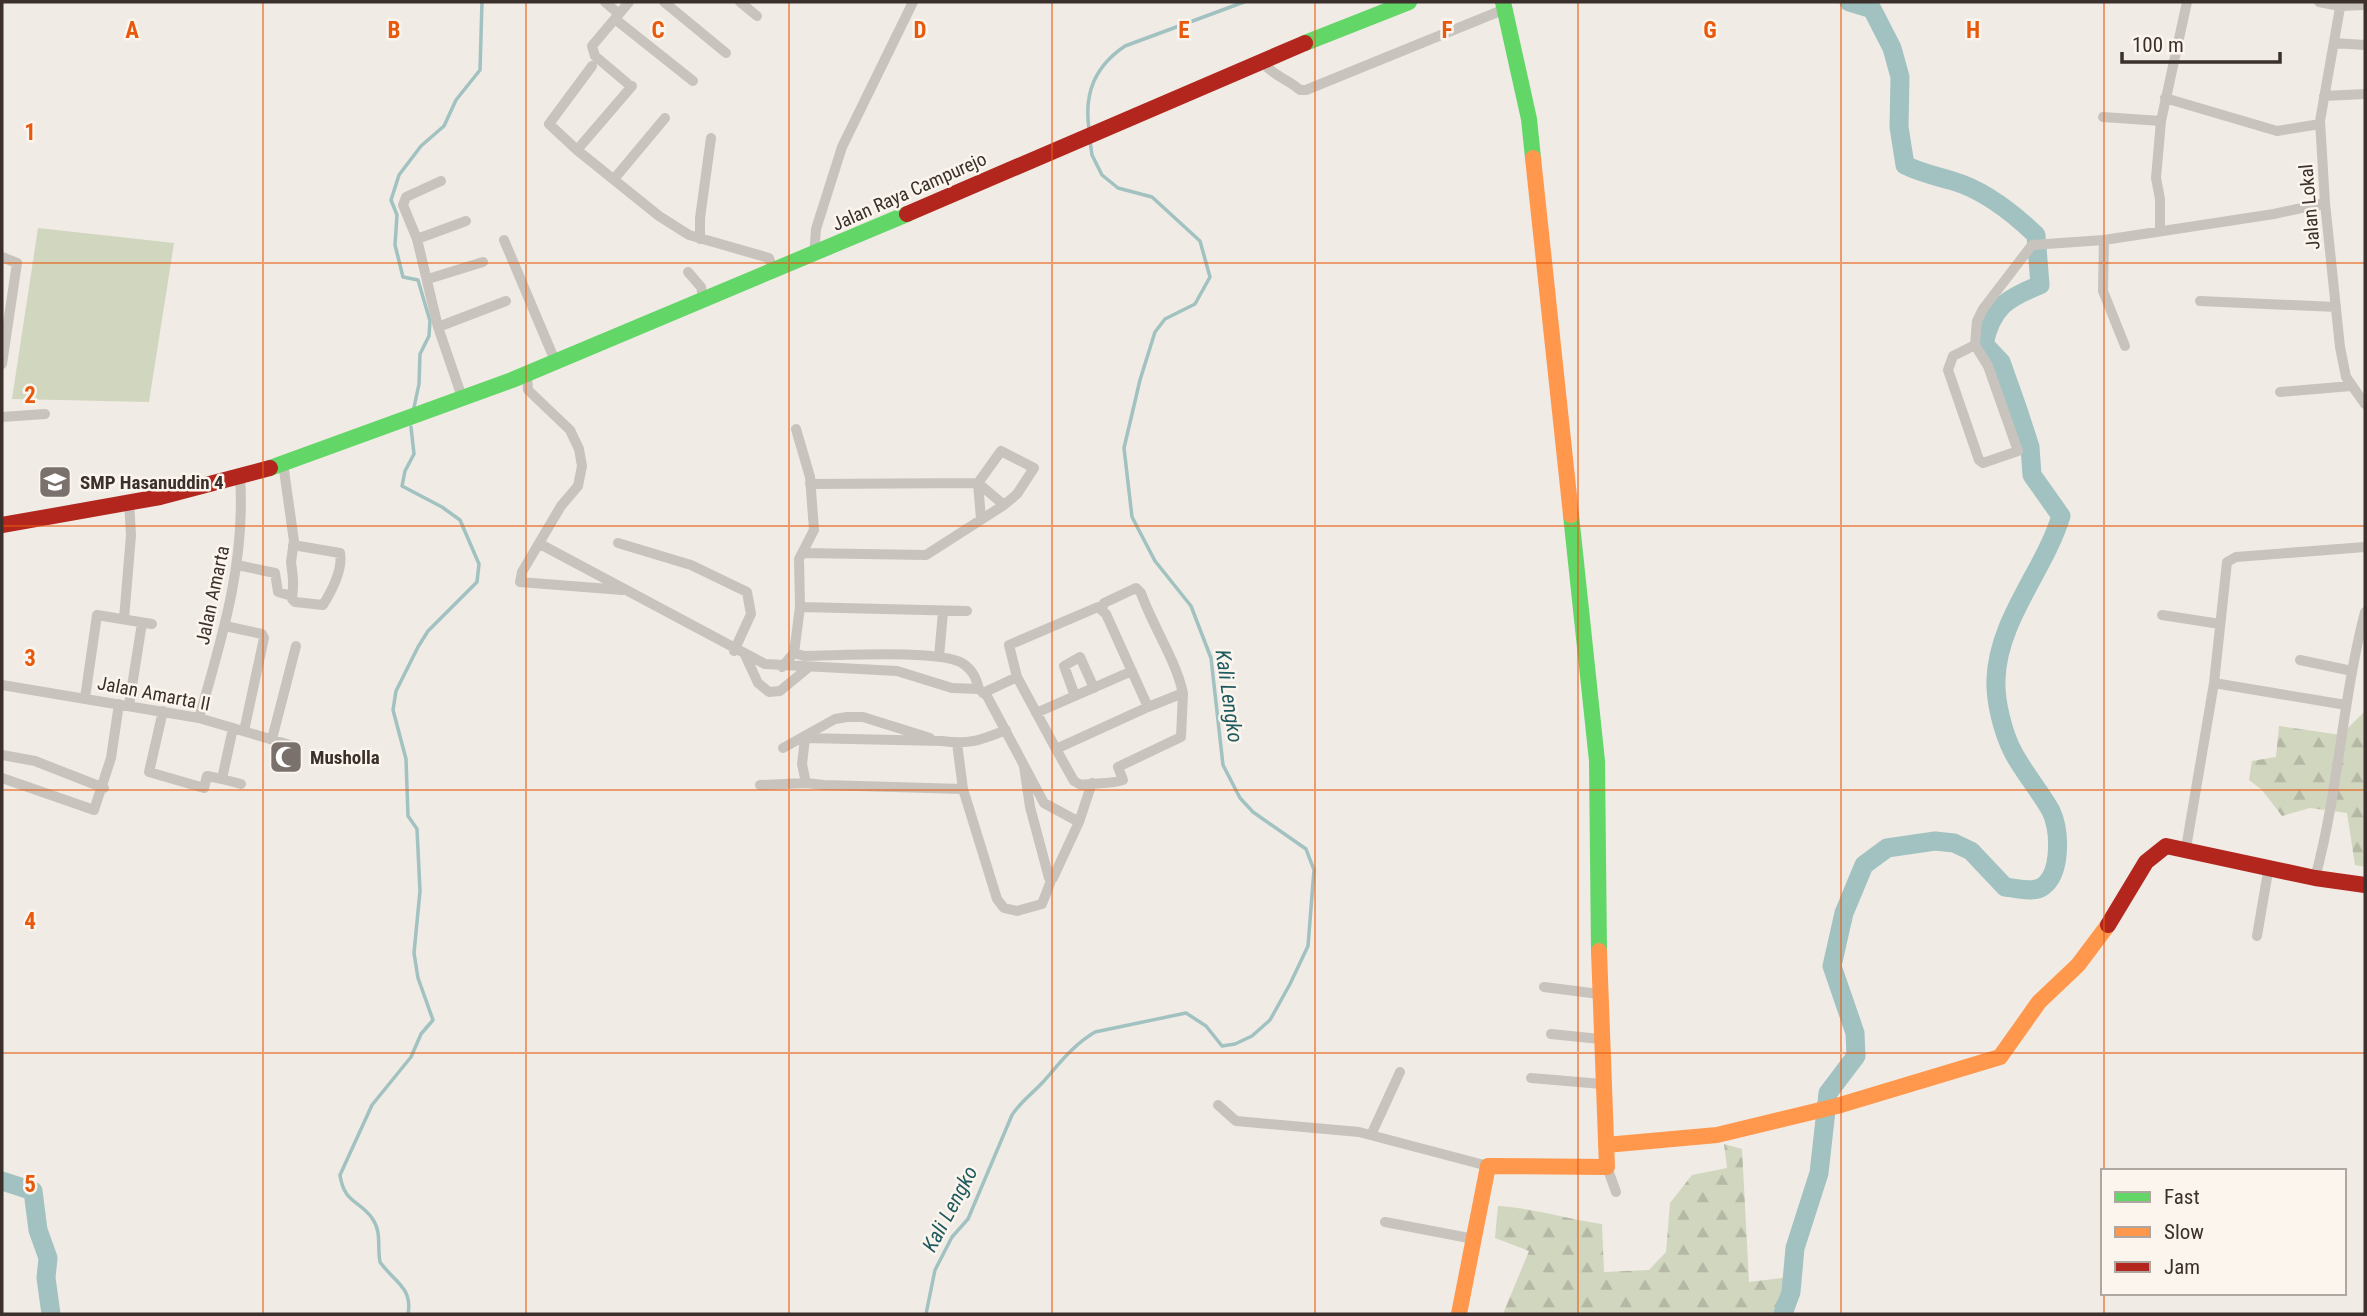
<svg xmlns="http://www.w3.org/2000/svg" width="2367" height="1316" font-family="'Roboto Condensed',sans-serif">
	<defs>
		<pattern id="forest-firs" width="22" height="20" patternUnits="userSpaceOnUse" patternTransform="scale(1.75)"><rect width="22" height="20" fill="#d1d6bf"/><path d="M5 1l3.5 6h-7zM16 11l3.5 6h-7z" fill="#b4b8a4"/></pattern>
	</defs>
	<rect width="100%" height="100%" fill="#f0ebe5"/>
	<path fill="#d1d6bf" d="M38,228L174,243L149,402L12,399Z"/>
	<path fill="url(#forest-firs)" d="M2365,711V867L2355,865L2347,813L2310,808L2282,816L2262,790L2249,780L2252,761L2276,757L2279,726L2341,735Z
		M1724,1144L1742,1149L1749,1282L1799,1276L1787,1314H1503L1529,1251L1495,1238L1498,1206C1533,1208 1567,1219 1602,1224L1604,1272L1649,1270L1666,1252L1670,1203L1692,1175L1727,1168Z"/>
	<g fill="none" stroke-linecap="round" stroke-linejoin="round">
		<path stroke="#a1c2c1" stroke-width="3.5" d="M1089,129C1084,94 1094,67 1125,46L1244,2
			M413,412L419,384L420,354L429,336L430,321L418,280L403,277L395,245L397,215L391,200L399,175L421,146L444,126L456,100L480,70L482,2
			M408,1314C413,1287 393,1281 380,1262C377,1246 382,1232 372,1218C359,1200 344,1203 340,1175L372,1105L411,1057L421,1034L433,1020L418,978L414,953L420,891L417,829L408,816L406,759L393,710L396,691L418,647L428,631L477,582L479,564L460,520L442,507L402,486L405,471L414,454L411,427
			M926,1314L935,1270L952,1237L968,1219L1012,1115C1021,1101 1032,1094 1043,1082C1059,1064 1073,1045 1095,1032L1186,1013L1206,1026L1222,1046L1235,1044L1252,1036L1270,1020L1290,984L1308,946L1314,870L1306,849L1253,812L1240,798L1223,765L1211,658L1191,606L1155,561L1132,517L1124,448L1140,380L1155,332L1165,319L1195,304L1210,277L1200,241L1152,197L1118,188L1102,175L1092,155L1090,141"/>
		<path stroke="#a1c2c1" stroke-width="19" d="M2,1181L33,1191L38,1230L48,1258L46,1278L51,1314
			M1783,1314L1791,1292L1795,1248L1819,1173L1828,1093L1856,1056L1855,1033L1832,966L1844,913L1864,865L1887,848L1935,841L1954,843L1971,851L2005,887C2017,888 2032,893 2042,887C2062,874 2060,830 2051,811C2040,791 2024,773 2013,752C2003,733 1995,701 1996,679C1998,620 2044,571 2061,516L2032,475L2030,447L2018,410L2001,362L1984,344C1992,307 2007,298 2040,285L2036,235C2013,213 1984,190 1953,181C1936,176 1921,173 1905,165L1899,127L1900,77L1892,48L1872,9L1849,2"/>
		<path stroke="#c9c3be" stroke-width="10" d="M605,2L619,14
			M664,2L726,53
			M740,2L757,16
			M2319,2L2340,6L2365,5
			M2341,2L2320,121L2325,203L2340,347L2346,377L2365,404
			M615,19L693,81
			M2334,43L2365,45
			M1262,62C1276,78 1285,77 1300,90H1306L1505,9
			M627,83L595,56L592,46L629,2
			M632,86L577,150L659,216L689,235L769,258L774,273
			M2324,96L2365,94
			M2165,98L2277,131L2320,124
			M2103,117L2161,121L2187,2
			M577,150L549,124L592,66
			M614,179L665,118
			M441,181L406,197L403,205L417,239L438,327L463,400
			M2160,231V199L2156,178L2161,121
			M417,239L466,221
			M700,239V218L711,138
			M504,240L556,363
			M814,256L816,229L842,147L913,2
			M2,257L17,263L2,364
			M688,272L701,287L704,301
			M428,279L483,262
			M2200,301L2336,307
			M438,327L506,301
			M1975,345L1953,356L1948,370L1979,460L1983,463L2018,451L1988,366L1975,345L1977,321L1983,309L2032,245L2104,240
			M2125,346L2103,291L2104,240L2274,214L2325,203
			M527,375L528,390L570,430L579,449L582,466L578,486L561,506L522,572L520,582L622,590
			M2280,392L2351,386
			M2,417L45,414
			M796,429L810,477L814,530L799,559L800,607
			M283,463L294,541L291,562C293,577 294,583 292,599L295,602L323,605C331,592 343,569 340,553L293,545
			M810,484L978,483L1004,505
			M618,543L691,565L747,592L751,614L734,651
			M540,544L765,664L897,671L952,688L979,689L987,696L1044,803L1079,822L1053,878H1049L1030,807L1024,766
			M802,553L926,555L1004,505L1017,494L1034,468L1001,451L978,483L981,519
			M237,565L275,573L278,592L292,596
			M1102,609L1104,603L1136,588L1141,593C1153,627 1175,658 1183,693
			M2162,615L2220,624
			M124,619L131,535L129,501
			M225,626L262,634L264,638L244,731
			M794,653L800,607L967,611
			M745,655L758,683L769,692L780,691L809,667
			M939,657L943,612
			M2300,660L2352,671
			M782,667L794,653L804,656C836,656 938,649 962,663C973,670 976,678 979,689
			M2214,683L2346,705
			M2,685L199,718L297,747
			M983,693L1017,677L1009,645L1098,607L1106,614L1148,707L1056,749L1017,677
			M1075,696L1064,666L1080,657L1094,688
			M85,698L97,615L152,624
			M129,705L142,623
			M163,711L149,772L204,788L207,776L222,779L233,728
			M1036,713L1132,671
			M199,718C222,638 246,561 240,477
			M272,739L296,646
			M957,743L963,789L824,785L806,783L802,764L805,738L942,741C970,745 981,740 1006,730
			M783,748L835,719L847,717H863L930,738
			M1056,749L1074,781L1081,785C1093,783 1114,784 1123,780L1118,767L1181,737L1183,693L1148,707
			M2,755L35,761L104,788
			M2,778L94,810L111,758L119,704
			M222,779L241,784
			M760,785L806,783
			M963,789L997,899L1004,908L1017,911L1042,904L1052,878
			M1079,822L1092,783
			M2186,848L2214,683L2227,562L2236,557L2365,547
			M2315,878C2339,790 2342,700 2365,612
			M2257,936L2269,866
			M1544,987L1599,994
			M1551,1034L1600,1039
			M1531,1078L1602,1084
			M1218,1105L1236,1121L1359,1132L1488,1166
			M1371,1135L1400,1072
			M1607,1167L1616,1192
			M1385,1222L1474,1239"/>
		<path stroke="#63d668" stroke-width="16" d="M1503,2L1529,119L1533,158
			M1305,43L1409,2
			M270,468L512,380L907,214
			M1571,515L1597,761L1599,951"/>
		<path stroke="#ff974d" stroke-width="16" d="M1533,158L1571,515
			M1606,1145L1717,1135L1837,1106L2000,1057L2039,1002L2078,965L2108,925
			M1459,1314L1488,1166L1607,1167L1599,951"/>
		<path stroke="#b3261e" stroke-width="16" d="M907,214L1305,43
			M2,525L160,497L270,468
			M2108,925L2146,862L2166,846L2315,878L2365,885"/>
	</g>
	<path fill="none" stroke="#e8590c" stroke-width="2" stroke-opacity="0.55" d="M263,2V1314M526,2V1314M789,2V1314M1052,2V1314M1315,2V1314M1578,2V1314M1841,2V1314M2104,2V1171M2,263H2365M2,526H2365M2,790H2365M2,1053H2365M2104,1293V1314"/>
	<defs>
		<symbol id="school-square" viewBox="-11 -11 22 22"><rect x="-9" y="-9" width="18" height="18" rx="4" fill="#7a716c" stroke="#fbf5ee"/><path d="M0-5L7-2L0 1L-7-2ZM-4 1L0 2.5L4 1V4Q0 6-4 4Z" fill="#fff"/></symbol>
		<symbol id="mosque-square" viewBox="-11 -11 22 22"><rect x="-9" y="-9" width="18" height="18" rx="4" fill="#7a716c" stroke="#fbf5ee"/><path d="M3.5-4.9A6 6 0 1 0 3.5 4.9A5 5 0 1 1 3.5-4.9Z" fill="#fff"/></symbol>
	</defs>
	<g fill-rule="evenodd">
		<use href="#school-square" x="36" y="463" width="38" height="38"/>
		<use href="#mosque-square" x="267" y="738" width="38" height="38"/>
	</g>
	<g text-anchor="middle" stroke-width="5" stroke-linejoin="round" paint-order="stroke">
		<g font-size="19" fill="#3b302b" stroke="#fbf5ee">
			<text transform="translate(909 191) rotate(-24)" y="7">Jalan Raya Campurejo</text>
			<text transform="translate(2309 207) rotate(-95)" y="7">Jalan Lokal</text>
			<text transform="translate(212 595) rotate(-78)" y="7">Jalan Amarta</text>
			<text transform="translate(154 693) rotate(11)" y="7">Jalan Amarta II</text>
		</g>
		<g font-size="19" font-weight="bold" fill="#3b302b" stroke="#fbf5ee" text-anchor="start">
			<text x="80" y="489">SMP Hasanuddin 4</text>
			<text x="310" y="764">Musholla</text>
		</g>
		<g font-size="21" font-style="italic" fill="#1f5a5e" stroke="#fbf5ee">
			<text transform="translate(1229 696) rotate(82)" y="7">Kali Lengko</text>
			<text transform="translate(950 1209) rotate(-62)" y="7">Kali Lengko</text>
		</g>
	</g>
	<g font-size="23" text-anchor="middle" font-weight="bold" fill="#e8590c" stroke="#fbf5ee" stroke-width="5" stroke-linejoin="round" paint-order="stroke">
		<text x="132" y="38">A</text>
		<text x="394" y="38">B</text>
		<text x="658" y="38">C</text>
		<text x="920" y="38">D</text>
		<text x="1184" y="38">E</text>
		<text x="1447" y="38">F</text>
		<text x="1710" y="38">G</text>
		<text x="1973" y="38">H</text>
		<text x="30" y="140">1</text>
		<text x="30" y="403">2</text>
		<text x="30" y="666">3</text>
		<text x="30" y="929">4</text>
		<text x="30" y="1192">5</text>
	</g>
	<rect width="2367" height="1316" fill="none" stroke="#3b302b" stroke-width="7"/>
	<rect x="2101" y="1169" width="245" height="126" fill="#fbf5ee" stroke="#aea6a0" stroke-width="2"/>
	<rect x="2115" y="1192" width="35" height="10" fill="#63d668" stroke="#aea6a0" stroke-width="2"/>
	<text x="2164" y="1204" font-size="21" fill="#3b302b">Fast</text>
	<rect x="2115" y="1227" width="35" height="10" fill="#ff974d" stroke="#aea6a0" stroke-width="2"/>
	<text x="2164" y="1239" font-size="21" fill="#3b302b">Slow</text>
	<rect x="2115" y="1262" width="35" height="10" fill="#b3261e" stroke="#aea6a0" stroke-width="2"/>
	<text x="2164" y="1274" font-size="21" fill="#3b302b">Jam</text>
	<path d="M2122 52v10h158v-10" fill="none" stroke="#3b302b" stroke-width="3.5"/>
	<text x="2132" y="52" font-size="21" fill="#3b302b" stroke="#fbf5ee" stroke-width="5" paint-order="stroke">100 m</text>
</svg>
